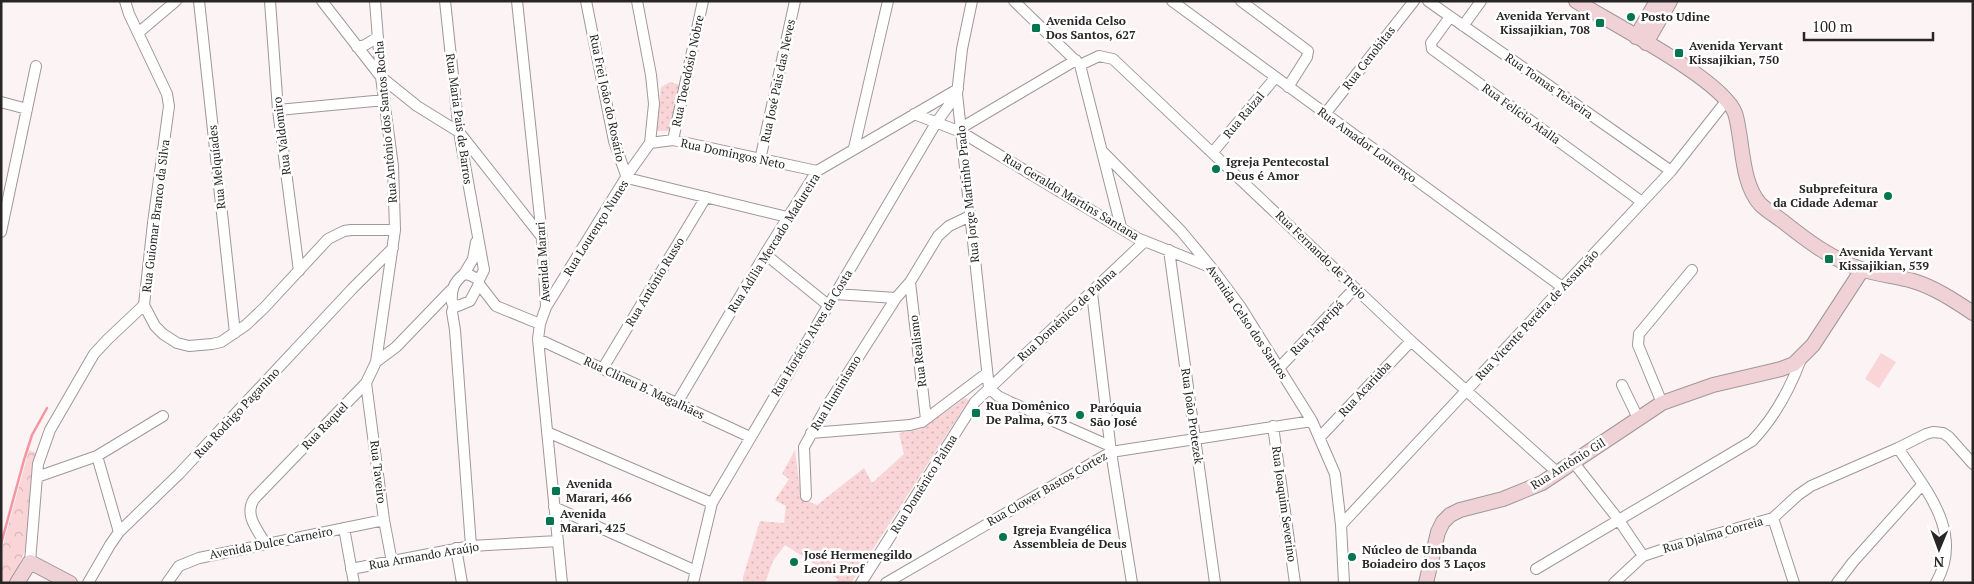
<svg xmlns="http://www.w3.org/2000/svg" width="1974" height="584" font-family="'PT Serif',serif">
	<defs>
		<pattern id="grass-dots" width="8" height="8" patternUnits="userSpaceOnUse" patternTransform="scale(1.25)"><rect width="8" height="8" fill="#fad5d8"/><path d="M2 2h.1M6 6h.1" fill="none" stroke="#d6b7b9" stroke-width="1.8" stroke-linecap="round"/></pattern>
		<pattern id="park-crowns" width="20" height="18" patternUnits="userSpaceOnUse" patternTransform="scale(1.25)"><rect width="20" height="18" fill="#fad5d8"/><path d="M2 6a3 3 0 1 1 6 0M12 15a3 3 0 1 1 6 0" fill="none" stroke="#d6b7b9"/></pattern>
	</defs>
	<rect width="100%" height="100%" fill="#fcf3f4"/>
	<path fill="url(#grass-dots)" d="M670,82L687,87L678,131H657L661,87Z
		M965,398L969,400L851,583H836L838,579L785,545L773,561L765,583H743V577L760,521L784,523L786,506L775,500L789,479L782,474L795,450L801,498L817,505L864,468L872,483L904,454L899,433L921,429Z"/>
	<path fill="url(#park-crowns)" d="M29,450L37,453L25,551L11,583H1V552Z"/>
	<path fill="#fad5d8" d="M1881,353L1896,362L1879,388L1865,379Z"/>
	<g fill="none" stroke-linecap="round" stroke-linejoin="round">
		<path stroke="#f396a1" stroke-width="2.5" d="M1,544L24,460L32,435L47,408"/>
		<defs>
			<path id="street" d="M125,1L129,14L167,94L169,106L153,223L144,305L155,326L163,334L177,343L189,346L212,344L221,342L246,325L264,308L328,239L344,231L351,230H395
				M199,1L235,333
				M270,1L278,110L299,271
				M322,1L381,77L417,106L459,132L541,236
				M375,1L381,77L393,166L395,230L376,362
				M445,1L459,132L484,270L479,280
				M517,1L542,237L546,307L540,324L538,339L562,583
				M586,1L614,141L627,178L787,217
				M972,1L962,49L957,94L989,388
				M1014,1L1080,65L1121,227
				M1172,1L1562,287
				M1241,1L1308,51L1307,57L1288,87
				M1428,1L1671,171
				M1450,17L1431,43L1432,49L1642,202
				M1463,26L1481,1
				M138,33L176,1
				M357,47L365,45L378,37
				M1080,65L1099,56L1113,59L1411,341L1558,473
				M1,102L27,109
				M278,110L385,100
				M914,114L961,132L1137,238L1210,267
				M1325,114L1414,1
				M961,128L1076,60
				M673,140L703,1
				M650,143L673,140L817,171
				M854,148L888,1
				M1102,151L1181,231L1211,267L1240,306L1312,421L1335,474L1341,525L1344,583
				M1213,152L1275,78
				M760,160L795,1
				M1,232L36,66
				M1169,250L1215,583
				M765,254L828,305
				M464,274L473,259L476,242
				M910,282L926,419
				M479,284L470,301L458,306L452,303C451,290 453,283 464,274L470,275L479,280V284L496,306L540,324
				M1092,293L1111,452L1132,583
				M835,294L896,298L910,282L938,236L949,226L970,216
				M454,305L452,312L455,330L471,546
				M546,307L630,171L650,143L654,104L651,75L637,1
				M538,339L750,437
				M603,368L706,197
				M1279,368L1355,288
				M366,383L384,520L392,562
				M1622,385L1638,418
				M989,388L998,396L1010,402L1110,446
				M677,403L765,254L817,171L958,89
				M1662,403L1638,345L1639,334L1692,270
				M1273,426L1295,583
				M547,432L712,503
				M811,433L910,425L922,422L987,373
				M1320,437L1411,341
				M1898,448C1925,489 1965,532 1936,583
				M97,456L119,532
				M1574,463L1618,519L1643,556
				M37,477L97,456L163,416
				M806,496L804,447L827,406L896,298
				M554,507L696,571
				M1773,518L1794,583
				M1341,525L1671,171L1727,100
				M344,528L354,583
				M265,543C257,529 244,515 254,499L366,383L376,362L396,347L451,290
				M456,548L462,583
				M30,562L38,464L50,430L94,354L108,339L144,305
				M351,569L471,546L558,541
				M1536,569L1752,441C1774,418 1790,389 1801,359
				M88,583L110,545L119,532L179,474L352,289L393,248
				M167,583L179,566L199,558L384,520
				M693,583L712,503L936,123L957,94
				M861,583L975,402L1144,242
				M886,583L1111,452L1312,421
				M1614,583L1643,556L1664,549L1773,518L1798,495L1811,486L1898,448L1926,434L1933,432L1943,433L1949,437L1973,464
				M1837,583L1853,562L1922,485"/>
			<path id="secondary" d="M1576,1C1611,23 1722,79 1735,113C1737,119 1738,126 1739,132C1743,155 1744,186 1760,204C1766,210 1774,215 1781,220C1806,240 1831,259 1861,269C1878,275 1896,276 1913,281C1934,287 1955,301 1973,313
				M1636,37L1657,1
				M1646,43L1670,1
				M17,583L30,562L70,583
				M1426,583L1438,532L1443,522L1450,515L1460,510L1503,499L1542,483L1662,403L1713,385L1781,369L1794,364L1813,345L1862,270"/>
		</defs>
		<use href="#street" stroke="#9f9798" stroke-width="12"/>
		<use href="#secondary" stroke="#9f9798" stroke-width="16"/>
		<use href="#street" stroke="#fff" stroke-width="10"/>
		<use href="#secondary" stroke="#f0d2d6" stroke-width="14"/>
	</g>
	<g fill="#03754f" stroke="#fff" stroke-width="2">
		<circle cx="1631" cy="17" r="5"/>
		<rect x="1595" y="18" width="10" height="10" rx="2.5"/>
		<rect x="1031" y="23" width="10" height="10" rx="2.5"/>
		<rect x="1674" y="48" width="10" height="10" rx="2.5"/>
		<circle cx="1216" cy="169" r="5"/>
		<circle cx="1888" cy="196" r="5"/>
		<rect x="1824" y="254" width="10" height="10" rx="2.5"/>
		<rect x="971" y="408" width="10" height="10" rx="2.5"/>
		<circle cx="1080" cy="415" r="5"/>
		<rect x="551" y="486" width="10" height="10" rx="2.5"/>
		<rect x="545" y="516" width="10" height="10" rx="2.5"/>
		<circle cx="1003" cy="537" r="5"/>
		<circle cx="1352" cy="557" r="5"/>
		<circle cx="794" cy="562" r="5"/>
	</g>
	<g text-anchor="middle" stroke-width="5" stroke-linejoin="round" paint-order="stroke">
		<g font-size="12" font-weight="bold" fill="#282525" stroke="#fff" text-anchor="start">
			<text x="1590" y="20" text-anchor="end">Avenida Yervant<tspan x="1590" dy="14">Kissajikian, 708</tspan></text>
			<text x="1641" y="21">Posto Udine</text>
			<text x="1046" y="25">Avenida Celso<tspan x="1046" dy="14">Dos Santos, 627</tspan></text>
			<text x="1689" y="50">Avenida Yervant<tspan x="1689" dy="14">Kissajikian, 750</tspan></text>
			<text x="1226" y="166">Igreja Pentecostal<tspan x="1226" dy="14">Deus é Amor</tspan></text>
			<text x="1878" y="193" text-anchor="end">Subprefeitura<tspan x="1878" dy="14">da Cidade Ademar</tspan></text>
			<text x="1839" y="256">Avenida Yervant<tspan x="1839" dy="14">Kissajikian, 539</tspan></text>
			<text x="986" y="410">Rua Domênico<tspan x="986" dy="14">De Palma, 673</tspan></text>
			<text x="1090" y="412">Paróquia<tspan x="1090" dy="14">São José</tspan></text>
			<text x="566" y="488">Avenida<tspan x="566" dy="14">Marari, 466</tspan></text>
			<text x="560" y="518">Avenida<tspan x="560" dy="14">Marari, 425</tspan></text>
			<text x="1013" y="534">Igreja Evangélica<tspan x="1013" dy="14">Assembleia de Deus</tspan></text>
			<text x="1362" y="554">Núcleo de Umbanda<tspan x="1362" dy="14">Boiadeiro dos 3 Laços</tspan></text>
			<text x="804" y="559">José Hermenegildo<tspan x="804" dy="14">Leoni Prof</tspan></text>
		</g>
		<g font-size="12" fill="#282525" stroke="#fff">
			<text transform="translate(1369 58) rotate(-52)" y="4">Rua Cenobitas</text>
			<text transform="translate(688 71) rotate(-78)" y="4">Rua Toeodósio Nobre</text>
			<text transform="translate(778 81) rotate(-78)" y="4">Rua José Pais das Neves</text>
			<text transform="translate(1549 86) rotate(35)" y="4">Rua Tomas Teixeira</text>
			<text transform="translate(607 98) rotate(78)" y="4">Rua Frei João do Rosário</text>
			<text transform="translate(1521 114) rotate(36)" y="4">Rua Felício Atalla</text>
			<text transform="translate(1244 115) rotate(-50)" y="4">Rua Raizal</text>
			<text transform="translate(459 119) rotate(82)" y="4">Rua Maria Pais de Barros</text>
			<text transform="translate(386 122) rotate(-95)" y="4">Rua Antônio dos Santos Rocha</text>
			<text transform="translate(282 136) rotate(-97)" y="4">Rua Valdomiro</text>
			<text transform="translate(1367 145) rotate(36)" y="4">Rua Amador Lourenço</text>
			<text transform="translate(733 154) rotate(12)" y="4">Rua Domingos Neto</text>
			<text transform="translate(217 167) rotate(-96)" y="4">Rua Melquíades</text>
			<text transform="translate(968 194) rotate(-96)" y="4">Rua Jorge Martinho Prado</text>
			<text transform="translate(1071 197) rotate(31)" y="4">Rua Geraldo Martins Santana</text>
			<text transform="translate(156 216) rotate(-83)" y="4">Rua Guiomar Branco da Silva</text>
			<text transform="translate(596 228) rotate(-58)" y="4">Rua Lourenço Nunes</text>
			<text transform="translate(774 243) rotate(-58)" y="4">Rua Adília Mercado Madureira</text>
			<text transform="translate(1321 255) rotate(44)" y="4">Rua Fernando de Trejo</text>
			<text transform="translate(543 262) rotate(-94)" y="4">Avenida Marari</text>
			<text transform="translate(655 282) rotate(-59)" y="4">Rua Antônio Russo</text>
			<text transform="translate(1067 315) rotate(-43)" y="4">Rua Domênico de Palma</text>
			<text transform="translate(1537 315) rotate(-47)" y="4">Rua Vicente Pereira de Assunção</text>
			<text transform="translate(1247 322) rotate(56)" y="4">Avenida Celso dos Santos</text>
			<text transform="translate(1317 328) rotate(-46)" y="4">Rua Taperipá</text>
			<text transform="translate(812 333) rotate(-59)" y="4">Rua Horácio Alves da Costa</text>
			<text transform="translate(918 351) rotate(-97)" y="4">Rua Realismo</text>
			<text transform="translate(644 388) rotate(25)" y="4">Rua Clineu B. Magalhães</text>
			<text transform="translate(1365 389) rotate(-47)" y="4">Rua Acariuba</text>
			<text transform="translate(836 393) rotate(-59)" y="4">Rua Iluminismo</text>
			<text transform="translate(237 413) rotate(-47)" y="4">Rua Rodrigo Paganino</text>
			<text transform="translate(1192 416) rotate(82)" y="4">Rua João Protezek</text>
			<text transform="translate(325 426) rotate(-46)" y="4">Rua Raquel</text>
			<text transform="translate(1568 464) rotate(-32)" y="4">Rua Antônio Gil</text>
			<text transform="translate(378 472) rotate(83)" y="4">Rua Taveiro</text>
			<text transform="translate(924 484) rotate(-58)" y="4">Rua Domênico Palma</text>
			<text transform="translate(1047 489) rotate(-30)" y="4">Rua Clower Bastos Cortez</text>
			<text transform="translate(1284 504) rotate(82)" y="4">Rua Joaquim Severino</text>
			<text transform="translate(1713 535) rotate(-16)" y="4">Rua Djalma Correia</text>
			<text transform="translate(271 543) rotate(-11)" y="4">Avenida Dulce Carneiro</text>
			<text transform="translate(424 556) rotate(-10)" y="4">Rua Armando Araújo</text>
		</g>
	</g>
	<rect width="1974" height="584" fill="none" stroke="#282525" stroke-width="5"/>
	<g transform="translate(1939 549) rotate(181)" stroke="#ffffff" stroke-width="4" paint-order="stroke">
	<path d="M0-4L9 19L0 12L-9 19Z" fill="#282525"/>
	<text y="-8" font-size="14" font-weight="bold" text-anchor="middle" fill="#282525">N</text>
	</g>
	<path d="M1804 32v8h129v-8" fill="none" stroke="#282525" stroke-width="2.5"/>
	<text x="1812" y="32" font-size="15" fill="#282525" stroke="#ffffff" stroke-width="4" paint-order="stroke">100 m</text>
</svg>
